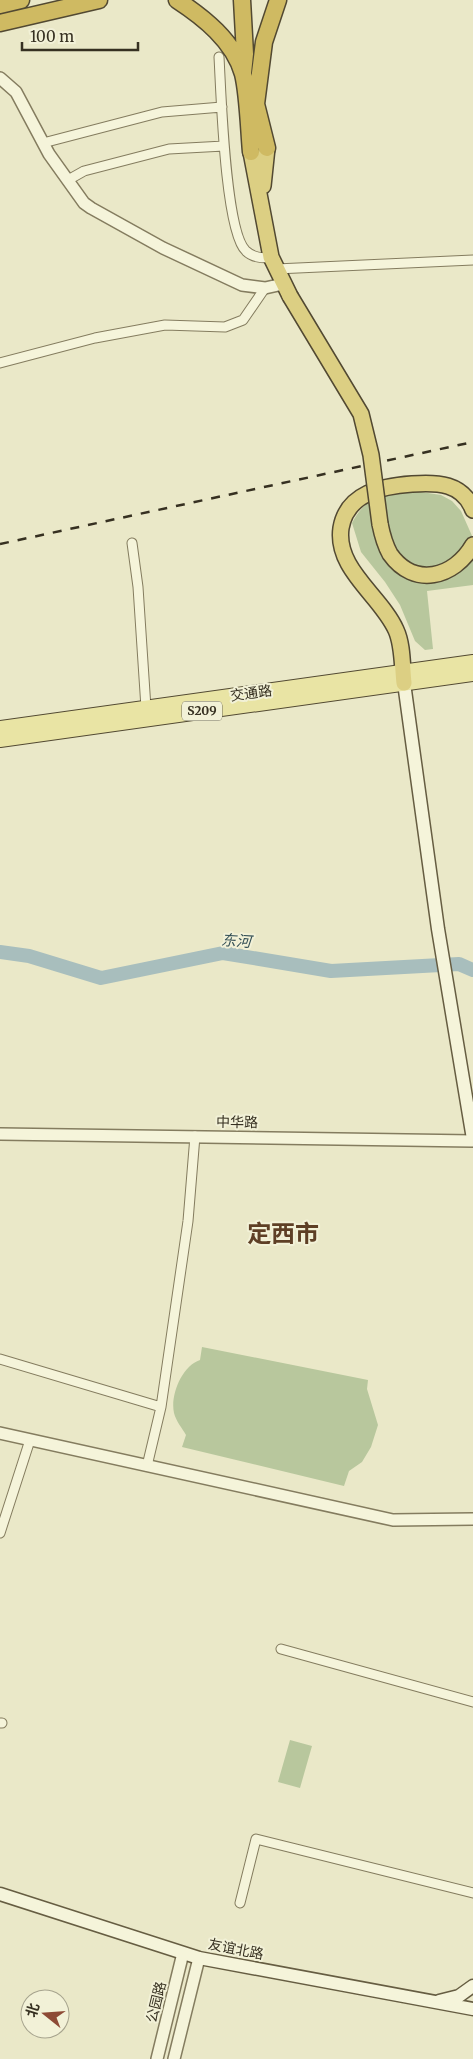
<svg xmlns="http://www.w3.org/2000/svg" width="473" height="2059" font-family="Merriweather,'Noto Sans SC',serif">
	<rect width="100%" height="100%" fill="#eae8c8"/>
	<path fill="#b8c79d" d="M408,490L441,495L452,501L461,511L473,538V585L427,591L433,649L425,650L415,641L400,605L385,582L361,552L352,523C366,497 380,495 408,490Z
		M202,1347L368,1380L367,1389L378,1425L371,1447L362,1462L349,1471L344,1486L182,1447L186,1435C182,1428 176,1421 174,1413C170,1395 182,1366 200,1360Z
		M290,1740L312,1746L300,1788L278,1782Z"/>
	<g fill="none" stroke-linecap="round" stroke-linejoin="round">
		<path stroke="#a8bebd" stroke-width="14" d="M0,952L29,956L101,978L223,953L331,971L459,964L473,970"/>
		<defs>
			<path id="minor" d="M219,57C221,91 225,232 246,251C252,257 263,259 271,257
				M43,143L162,112L222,107
				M68,180L84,171L169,149L224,146
				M276,269L473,260
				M0,363L95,338L165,325L225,327L243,320L265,288
				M132,543L138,587L146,708
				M0,1359L161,1407
				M147,1466L161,1407L188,1221L195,1136
				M0,1533L30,1440
				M281,1649L473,1702
				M0,1723H2
				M240,1903L256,1839L473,1893"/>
			<path id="tertiary" d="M0,78L16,92L49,154L84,203L91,208L163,248L242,285L265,288L283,284
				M0,1134L473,1141
				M0,1433L393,1520L473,1519
				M157,2059L183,1953
				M174,2059L199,1958"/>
			<path id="secondary" d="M404,683L438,929L473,1139
				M0,1894L199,1958L473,2009
				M439,2001L459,1996L473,1986"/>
			<path id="primary" d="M0,728L473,662
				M0,740L473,674"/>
			<path id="trunk" d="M251,152L271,257L290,296
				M263,186L267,148
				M380,524C382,534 385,545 390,554C414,588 454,578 473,545
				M404,683C402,666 403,645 396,630C381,596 335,569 341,528C347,493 382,486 412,484C437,482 463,483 473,510"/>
			<path id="motorway" d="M177,0C203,17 234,41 243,74C248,94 249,130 251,152
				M242,0L245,54L243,73
				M0,5L21,0
				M0,23L99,0
				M254,96L267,148
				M256,104L264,42L278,0"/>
		</defs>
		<use href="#minor" stroke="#847c5f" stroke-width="11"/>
		<use href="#tertiary" stroke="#847c5f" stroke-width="14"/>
		<use href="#secondary" stroke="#665d42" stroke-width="15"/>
		<use href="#primary" stroke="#524932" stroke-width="16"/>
		<use href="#trunk" stroke="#524932" stroke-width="18"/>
		<use href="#motorway" stroke="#524932" stroke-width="19"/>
		<use href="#minor" stroke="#f5f4da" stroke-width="9"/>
		<use href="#tertiary" stroke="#f5f4da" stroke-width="11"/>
		<use href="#secondary" stroke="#f5f4da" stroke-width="12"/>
		<use href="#primary" stroke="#e9e4a4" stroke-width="14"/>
		<use href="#trunk" stroke="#dccf83" stroke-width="15"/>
		<use href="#motorway" stroke="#cfba62" stroke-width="16"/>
		<path stroke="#363021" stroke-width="2.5" stroke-dasharray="9 9" stroke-linecap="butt" d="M0,544L473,442"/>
		<defs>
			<path id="trunk-bridge" d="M290,296L361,414L371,455L380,524"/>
		</defs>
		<use href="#trunk-bridge" stroke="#524932" stroke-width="18" stroke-linecap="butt"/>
		<use href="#trunk-bridge" stroke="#dccf83" stroke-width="15"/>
	</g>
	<g text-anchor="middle" stroke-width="4" stroke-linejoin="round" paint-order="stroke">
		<rect fill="#f2f1d7" stroke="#6e6a58" stroke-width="1" x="182" y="701.5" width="40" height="19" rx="4"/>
		<g font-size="12" font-weight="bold" fill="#363021">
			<text x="202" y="715">S209</text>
		</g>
		<g font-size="14" fill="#363021" stroke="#f2f1d7">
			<text transform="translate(251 693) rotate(-8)" y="5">交通路</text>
			<text transform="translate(237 1122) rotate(1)" y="5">中华路</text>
			<text transform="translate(236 1949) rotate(11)" y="5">友谊北路</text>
			<text transform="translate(156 2002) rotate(-76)" y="5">公园路</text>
		</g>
		<g font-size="15" font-style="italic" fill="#324e54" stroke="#f2f1d7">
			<text transform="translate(236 941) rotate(4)" y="5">东河</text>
		</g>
		<g font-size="24" font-weight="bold" fill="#5e3f25" stroke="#f2f1d7">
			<text x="283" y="1242">定西市</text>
		</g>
	</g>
	<g transform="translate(45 2014) rotate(287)"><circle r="24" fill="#f2f1d7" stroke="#a7a48e"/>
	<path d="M0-4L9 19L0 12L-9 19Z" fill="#8d4a35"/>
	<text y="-8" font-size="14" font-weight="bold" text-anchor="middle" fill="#363021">北</text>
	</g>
	<path d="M22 42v8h116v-8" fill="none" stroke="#363021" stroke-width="2.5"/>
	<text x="30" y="42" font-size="15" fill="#363021" stroke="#f2f1d7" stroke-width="4" paint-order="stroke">100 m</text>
</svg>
